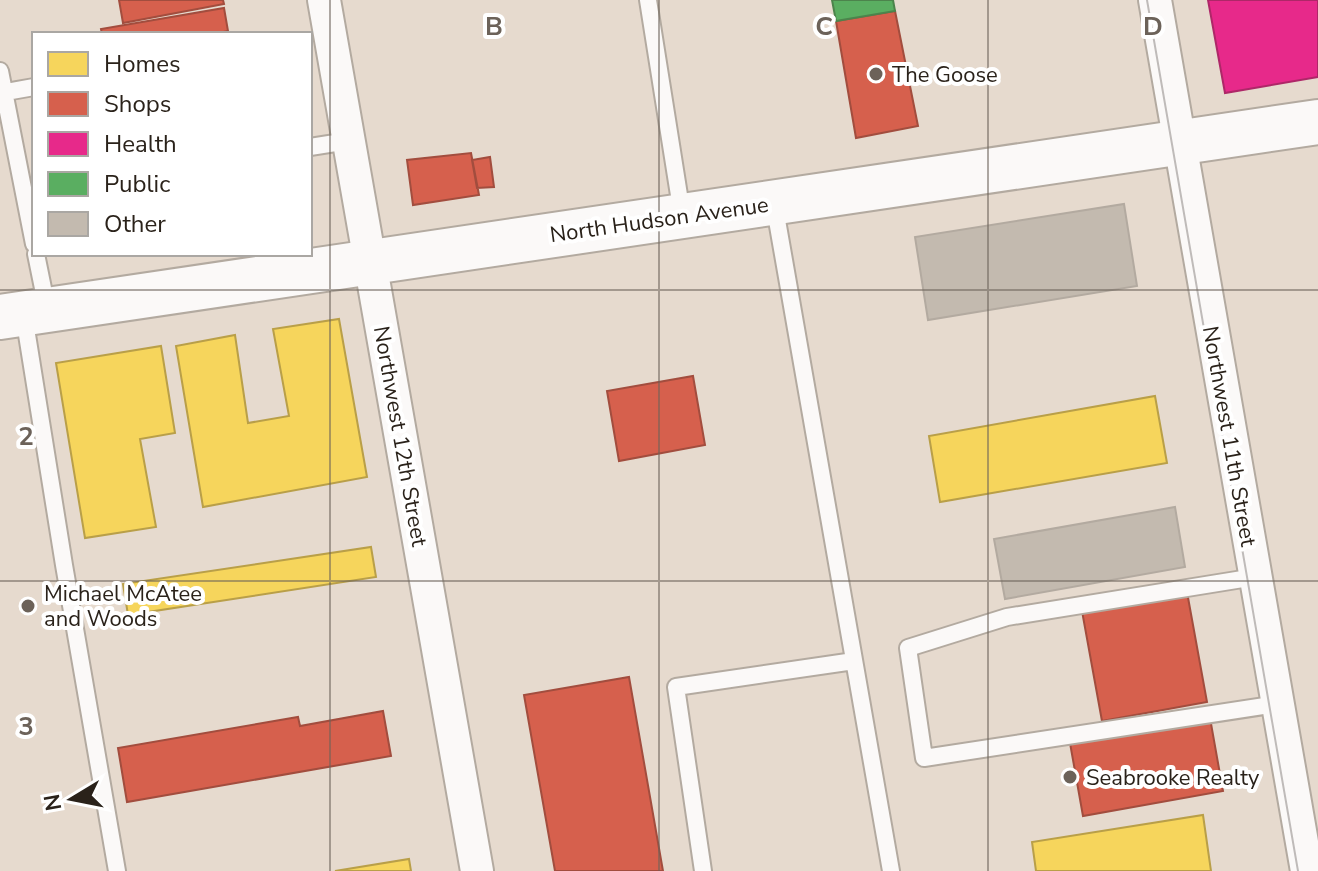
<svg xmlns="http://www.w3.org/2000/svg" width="1318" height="871" font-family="'Nunito Sans',sans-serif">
	<rect width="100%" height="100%" fill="#e6dace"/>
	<path fill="#f6d55c" stroke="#b99f48" stroke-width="2" d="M339,319L367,477L203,507L176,346L235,335L248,423L289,416L273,329Z
		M161,346L175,433L140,439L156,527L85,538L56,363Z
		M1155,396L1167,463L940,502L929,436Z
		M371,547L376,577L128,615L123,584Z
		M1203,815L1211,871H1036L1032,842Z
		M409,859L411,871H335Z"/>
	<path fill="#d6604d" stroke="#a24d3e" stroke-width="2" d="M119,0H223L224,4L123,23Z
		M224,8L228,31L214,34H102L101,29Z
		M895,11L918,126L856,138L836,21Z
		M471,153L479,195L413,205L407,160Z
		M490,157L494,187L477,188L472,160Z
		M693,376L705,445L619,461L607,391Z
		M1187,592L1207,702L1102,721L1082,611Z
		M629,677L663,871H555L524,695Z
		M383,711L391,756L127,802L118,748L298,717L300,726Z
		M1210,718L1223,791L1083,816L1070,743Z"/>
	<path fill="#e7298a" stroke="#ae2768" stroke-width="2" d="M1208,0H1318V77L1225,93Z"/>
	<path fill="#5aae61" stroke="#4c844c" stroke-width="2" d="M832,0H893L895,11L836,21Z"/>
	<path fill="#c3baaf" stroke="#b3aaa0" stroke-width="2" d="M1124,204L1137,286L928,320L915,237Z
		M1175,507L1185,567L1005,599L994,539Z"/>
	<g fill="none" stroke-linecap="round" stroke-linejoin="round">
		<defs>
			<path id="lane" d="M648,0L682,214
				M0,71L34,244
				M0,93L34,87
				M310,147L348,141
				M774,203L891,871
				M36,254L47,308
				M24,316L64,565L117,871
				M1255,577L1007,617L908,648L924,758L1277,704
				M703,871L676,687L854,661"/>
			<path id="street" d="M324,0L477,871
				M1155,0L1307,871"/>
			<path id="secondary" d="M0,317L1318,122"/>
		</defs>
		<use href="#lane" stroke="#b3aaa0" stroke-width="20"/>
		<use href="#street" stroke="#b3aaa0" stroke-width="36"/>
		<use href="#secondary" stroke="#b3aaa0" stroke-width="48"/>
		<use href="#lane" stroke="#fbf9f8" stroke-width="16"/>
		<use href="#street" stroke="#fbf9f8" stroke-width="32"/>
		<use href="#secondary" stroke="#fbf9f8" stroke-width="44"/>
		<path stroke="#bfbbb9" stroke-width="2" d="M1147,0L1298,871"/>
	</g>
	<path fill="none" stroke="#6c6259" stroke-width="2" stroke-opacity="0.55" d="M330,0V871M659,0V871M988,0V871M0,290H1318M0,581H1318"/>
	<g fill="#6c6259" stroke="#fff" stroke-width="3">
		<circle cx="876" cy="74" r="8"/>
		<circle cx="28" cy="606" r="8"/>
		<circle cx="1070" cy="777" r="8"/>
	</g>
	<g text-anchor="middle" stroke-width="8" stroke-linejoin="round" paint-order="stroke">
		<g font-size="22" fill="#2a221a" stroke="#fff" text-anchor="start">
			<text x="892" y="82">The Goose</text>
			<text x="44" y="601">Michael McAtee<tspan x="44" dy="25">and Woods</tspan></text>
			<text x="1086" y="785">Seabrooke Realty</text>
		</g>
		<g font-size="22" fill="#2a221a" stroke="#fff">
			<text transform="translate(659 219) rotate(-8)" y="8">North Hudson Avenue</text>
			<text transform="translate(401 436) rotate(80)" y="8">Northwest 12th Street</text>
			<text transform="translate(1230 436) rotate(80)" y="8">Northwest 11th Street</text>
		</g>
	</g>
	<g font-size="26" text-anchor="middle" font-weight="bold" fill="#6c6259" stroke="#fff" stroke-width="8" stroke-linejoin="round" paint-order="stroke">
		<text x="494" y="35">B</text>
		<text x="824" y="35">C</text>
		<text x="1153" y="35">D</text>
		<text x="26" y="445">2</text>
		<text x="26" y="735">3</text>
	</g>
	<rect x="32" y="32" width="280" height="224" fill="#ffffff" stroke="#aaa7a3" stroke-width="2"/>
	<rect x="48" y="52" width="40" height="24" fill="#f6d55c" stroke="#aaa7a3" stroke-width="2"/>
	<text x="104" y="72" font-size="24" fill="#2a221a">Homes</text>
	<rect x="48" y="92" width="40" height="24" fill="#d6604d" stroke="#aaa7a3" stroke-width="2"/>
	<text x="104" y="112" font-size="24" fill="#2a221a">Shops</text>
	<rect x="48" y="132" width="40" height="24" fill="#e7298a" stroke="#aaa7a3" stroke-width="2"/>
	<text x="104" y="152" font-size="24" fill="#2a221a">Health</text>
	<rect x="48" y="172" width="40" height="24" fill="#5aae61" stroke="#aaa7a3" stroke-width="2"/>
	<text x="104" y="192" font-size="24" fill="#2a221a">Public</text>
	<rect x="48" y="212" width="40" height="24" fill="#c3baaf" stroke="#aaa7a3" stroke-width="2"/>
	<text x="104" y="232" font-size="24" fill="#2a221a">Other</text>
	<g transform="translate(72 799) rotate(260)" stroke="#ffffff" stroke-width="6" paint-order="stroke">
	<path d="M0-6L14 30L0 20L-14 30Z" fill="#2a221a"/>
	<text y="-12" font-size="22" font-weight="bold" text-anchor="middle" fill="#2a221a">N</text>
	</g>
</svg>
